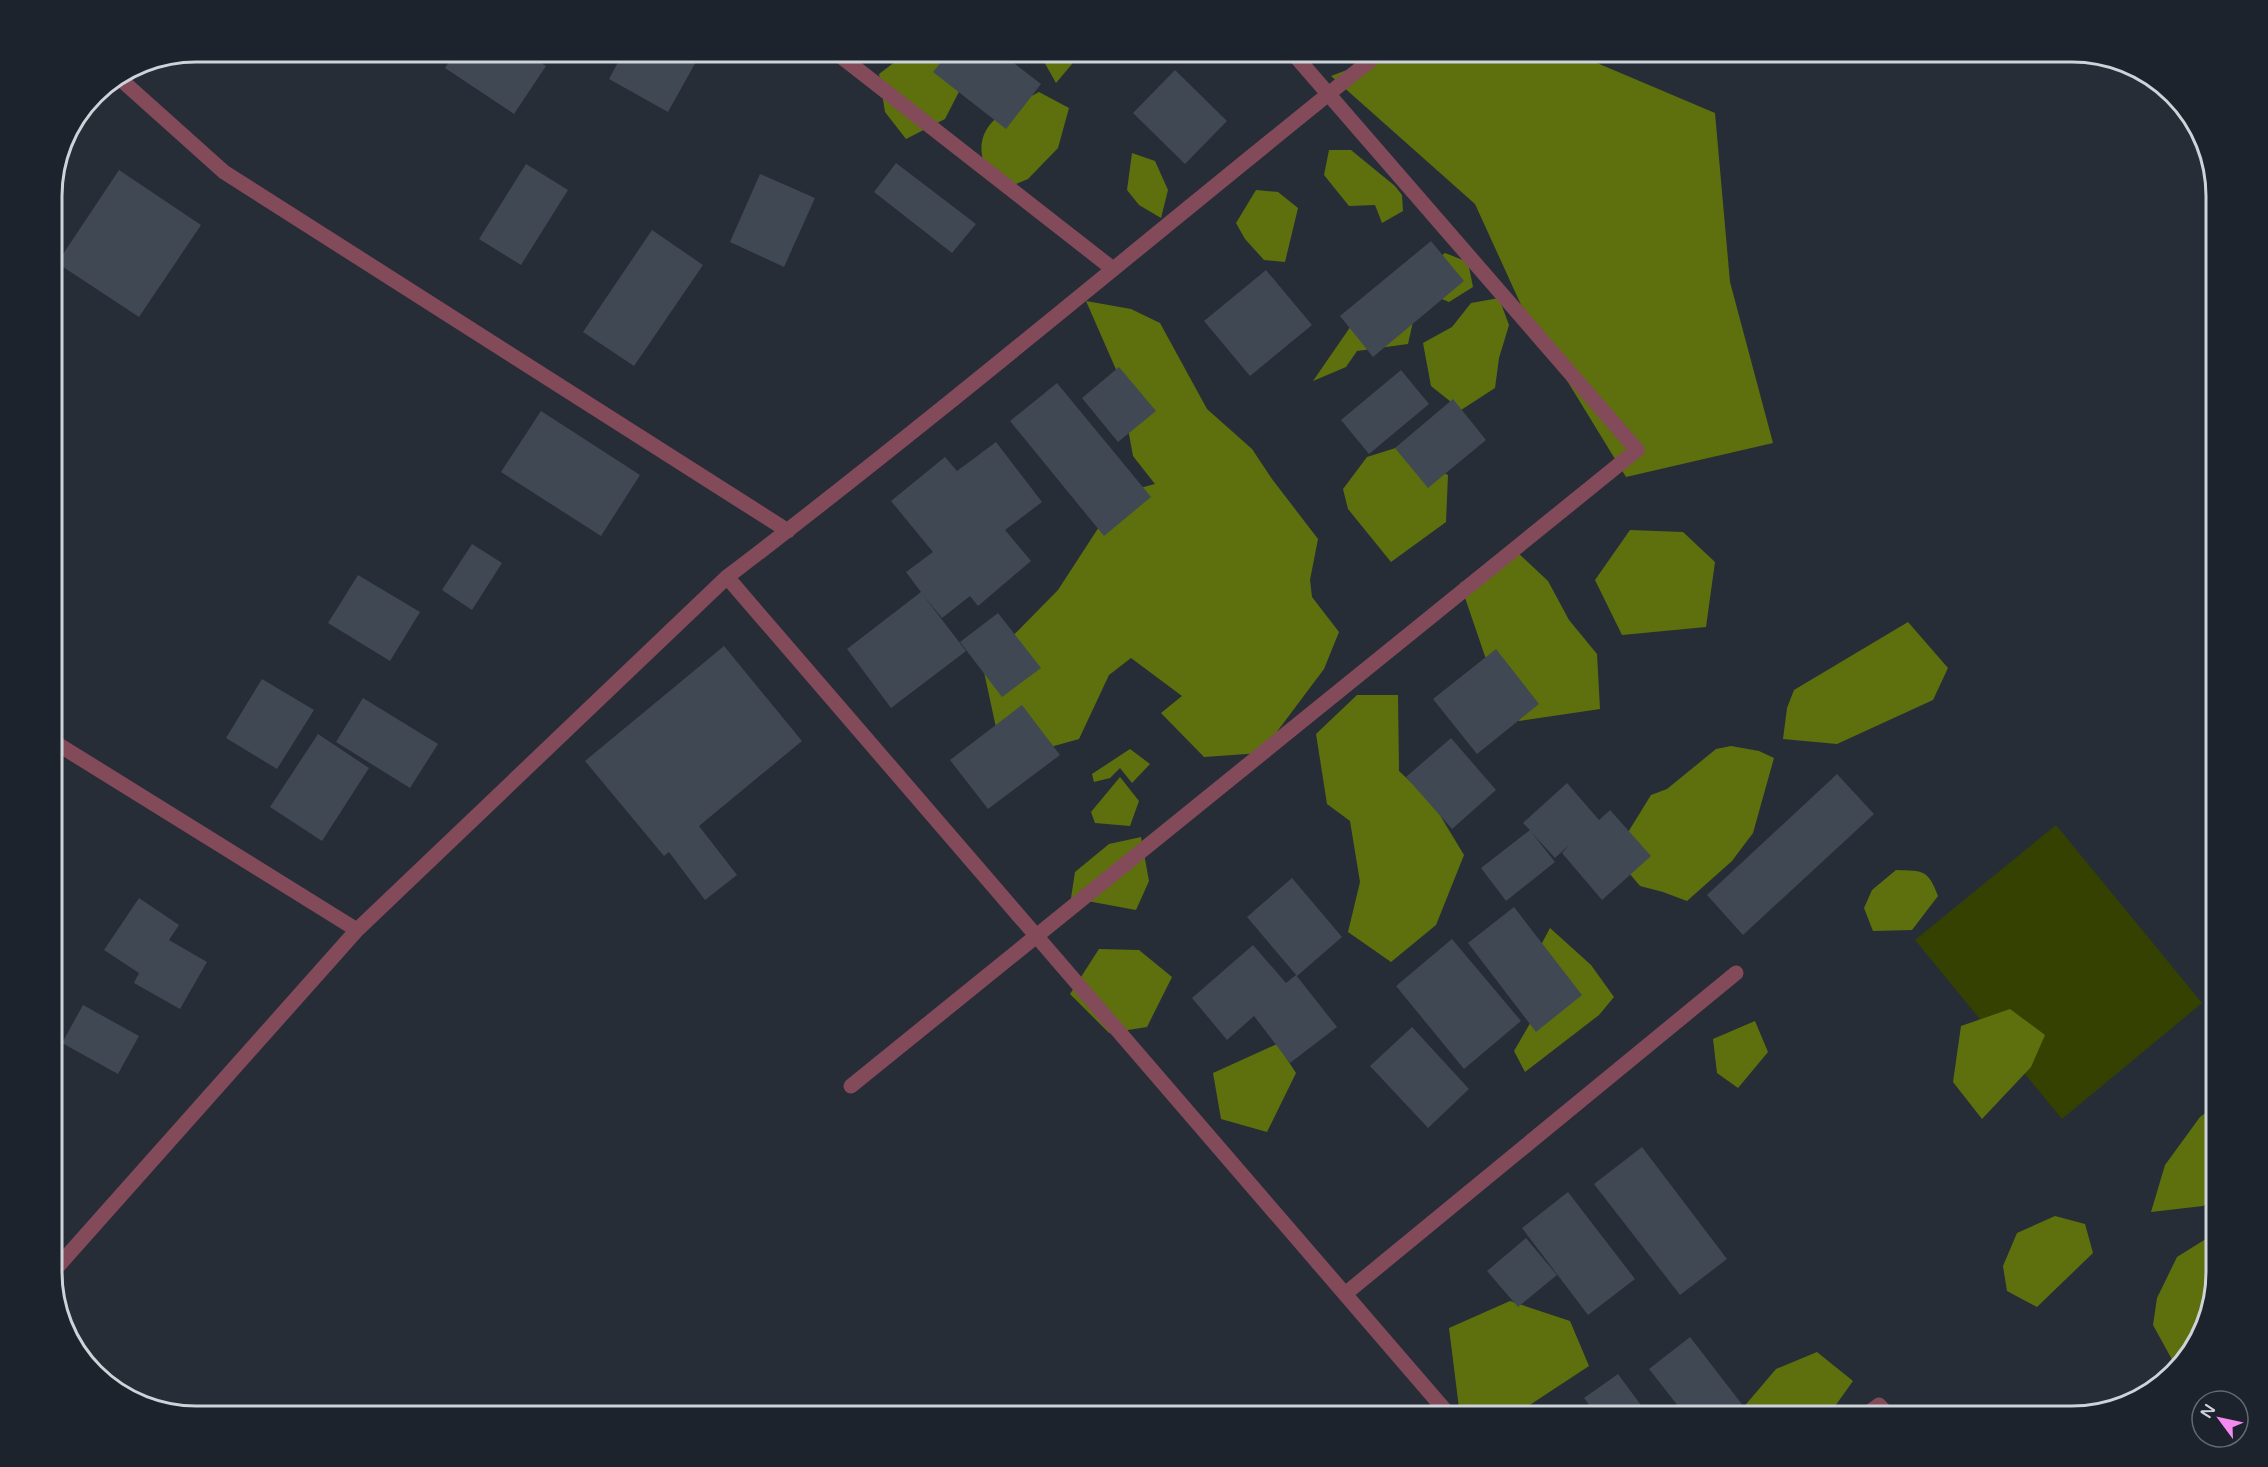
<svg xmlns="http://www.w3.org/2000/svg" width="2268" height="1467" font-family="'Varela Round',sans-serif">
	<rect width="100%" height="100%" fill="#262d37"/>
	<path fill="#354101" d="M2056,825L2202,1003L2062,1119L1915,940Z"/>
	<path fill="#5e700d" d="M909,51L940,52L968,74L945,119L906,139L885,112L879,74Z
		M1038,51H1075L1072,64L1056,83Z
		M1397,51H1546L1597,63L1715,113L1730,282L1773,443L1626,477L1522,307L1475,204L1331,76Z
		M1039,92L1069,108L1058,148L1028,179L1002,190C989,181 989,178 984,163C971,124 1010,107 1039,92Z
		M1329,150H1351L1395,186L1402,195L1403,211L1382,223L1375,205L1349,206L1324,175Z
		M1132,153L1155,161L1168,190L1161,218L1139,205L1127,190Z
		M1256,190L1278,192L1298,208L1285,262L1264,260L1245,239L1236,223Z
		M1445,253L1468,262L1473,287L1449,302L1432,295L1423,269Z
		M1499,298L1509,325L1499,358L1495,388L1461,410L1431,386L1423,343L1452,327L1471,303Z
		M1418,299L1408,344L1357,351L1346,367L1313,381L1353,323Z
		M1086,301L1131,309L1160,323L1207,409L1252,449L1272,479L1318,539L1310,580L1312,597L1339,632L1324,669L1261,753L1204,757L1161,713L1182,696L1131,658L1109,675L1079,739L1029,753L997,732L984,672L991,658L1058,590L1121,493L1155,484L1133,456L1118,374Z
		M1405,445L1422,463L1448,475L1446,522L1391,562L1348,509L1343,489L1367,457Z
		M1630,530L1683,532L1715,562L1706,627L1622,635L1595,580Z
		M1516,551L1548,581L1569,620L1597,654L1600,709L1519,721L1489,668L1460,583Z
		M1908,622L1948,668L1933,700L1837,744L1783,739L1787,708L1794,690Z
		M1357,695H1398L1399,771L1432,802L1464,855L1436,925L1391,962L1348,932L1360,882L1350,821L1327,804L1316,734Z
		M1731,746L1759,751L1774,758L1753,833L1732,861L1687,901L1663,892L1640,886L1614,855L1651,795L1667,789L1716,749Z
		M1130,749L1150,764L1132,783L1120,768L1110,778L1094,782L1092,774Z
		M1120,777L1139,801L1130,826L1095,823L1091,812Z
		M1141,837L1149,881L1136,910L1071,898L1075,872L1109,844Z
		M1896,870C1923,871 1928,869 1938,896L1912,930L1873,931L1864,908L1872,890Z
		M1550,928L1591,965L1614,997L1599,1015L1525,1072L1514,1051L1544,999L1532,962Z
		M1099,949L1139,950L1172,977L1147,1027L1109,1033L1070,994Z
		M2010,1009L2045,1035L2031,1067L1982,1119L1953,1082L1961,1026Z
		M1755,1021L1768,1052L1738,1088L1717,1073L1713,1039Z
		M1277,1044L1296,1073L1267,1132L1221,1119L1213,1073Z
		M2217,1105V1197L2203,1206L2151,1212L2165,1165L2200,1117Z
		M2055,1216L2085,1224L2093,1253L2037,1307L2007,1291L2003,1266L2017,1233Z
		M2217,1232V1271L2193,1351L2178,1365H2175L2153,1325L2157,1298L2177,1257Z
		M1510,1301L1570,1321L1589,1366L1513,1416H1460L1449,1328Z
		M1817,1352L1853,1381L1828,1416H1736L1776,1369Z"/>
	<path fill="#404853" d="M456,51H523L546,66L514,114L445,68Z
		M624,51H702L668,112L609,79Z
		M950,51H998L1041,84L1006,129L933,72Z
		M1175,70L1227,121L1185,164L1133,113Z
		M896,163L976,224L952,253L874,192Z
		M526,164L568,190L521,265L479,239Z
		M119,170L201,225L139,317L57,263Z
		M760,174L815,198L784,267L730,242Z
		M652,230L703,265L634,366L583,332Z
		M1431,241L1464,281L1373,357L1340,316Z
		M1266,270L1312,325L1250,376L1204,321Z
		M1119,367L1156,411L1118,442L1082,398Z
		M1401,370L1429,404L1369,454L1341,420Z
		M1057,383L1151,497L1104,536L1010,421Z
		M1453,399L1486,440L1428,488L1395,448Z
		M541,411L640,475L601,536L501,472Z
		M996,442L1042,502L1005,530L1031,561L978,606L970,596L942,618L923,595L966,651L891,708L847,649L921,592L906,572L933,552L891,501L945,457L957,471Z
		M472,544L502,563L472,610L442,590Z
		M358,575L420,612L390,661L328,623Z
		M998,613L1041,668L1002,697L960,642Z
		M724,646L802,741L699,826L737,875L705,900L669,852L664,856L585,761Z
		M1496,649L1539,704L1477,754L1433,699Z
		M262,679L314,710L277,769L226,738Z
		M363,698L438,744L410,788L336,742Z
		M1022,705L1060,755L988,809L950,760Z
		M318,734L369,768L322,841L270,807Z
		M1451,738L1496,790L1452,829L1406,777Z
		M1837,774L1874,814L1743,935L1707,895Z
		M1567,783L1599,820L1610,810L1651,856L1602,900L1562,853L1569,845L1555,858L1532,833L1555,862L1506,901L1481,868L1530,830L1523,823Z
		M1292,878L1342,937L1297,976L1247,917Z
		M139,898L179,925L169,940L207,962L180,1009L134,983L139,973L104,950Z
		M1514,907L1582,995L1536,1032L1468,943Z
		M1452,939L1521,1021L1464,1069L1396,986Z
		M1253,945L1286,983L1296,975L1337,1027L1290,1063L1254,1016L1227,1040L1192,998Z
		M83,1005L139,1036L118,1074L62,1043Z
		M1412,1027L1469,1089L1428,1128L1370,1066Z
		M1642,1147L1727,1259L1680,1295L1594,1184Z
		M1568,1192L1635,1279L1588,1315L1522,1228Z
		M1526,1238L1557,1275L1518,1307L1487,1271Z
		M1690,1337L1751,1416H1686L1649,1369Z
		M1618,1374L1649,1416H1597L1584,1398Z"/>
	<g fill="none" stroke-linecap="round" stroke-linejoin="round">
		<path stroke="#834a59" stroke-width="15" d="M851,1086L1637,450"/>
		<path stroke="#834a59" stroke-width="15" d="M834,51L1113,269
			M1291,51L1637,450
			M118,77L224,172L788,531
			M727,577L1450,1416
			M51,740L357,930
			M51,1274L357,930L727,577C950,407 1163,226 1382,51
			M1345,1294L1736,973
			M1864,1416L1879,1405L1889,1416"/>
	</g>
	<path d="M0 0H2268V1467H0ZM196 62H2072A134 134 0 0 1 2206 196V1272A134 134 0 0 1 2072 1406H196A134 134 0 0 1 62 1272V196A134 134 0 0 1 196 62Z" fill="#1c232d" fill-rule="evenodd"/>
	<path fill="none" stroke="#ced3da" stroke-width="3" d="M196 62H2072A134 134 0 0 1 2206 196V1272A134 134 0 0 1 2072 1406H196A134 134 0 0 1 62 1272V196A134 134 0 0 1 196 62Z"/>
	<g transform="translate(2220 1419) rotate(303)"><circle r="28" fill="#1c232d" stroke="#636972" stroke-width="1.5"/>
	<path d="M0-4.5L10 22L0 15L-10 22Z" fill="#f489f0"/>
	<text y="-9" font-size="16" font-weight="bold" text-anchor="middle" fill="#ced3da">N</text>
	</g>
</svg>
